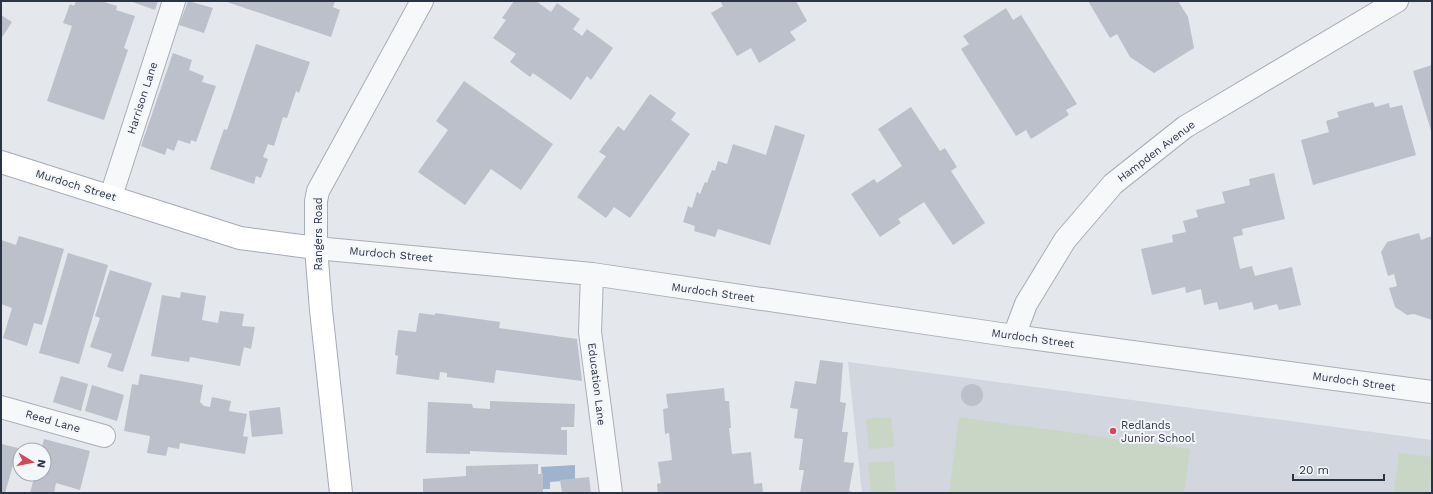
<svg xmlns="http://www.w3.org/2000/svg" width="1433" height="494" font-family="'Work Sans',sans-serif">
	<rect width="100%" height="100%" fill="#e4e7ec"/>
	<path fill="#d2d6de" d="M848,362L1432,440V493H862Z"/>
	<path fill="#c9d6c5" d="M891,417L894,447L869,449L866,419Z
		M959,417L1190,449L1184,493H949Z
		M1399,453L1432,457L1429,493H1394Z
		M894,461L896,491L871,493L868,463Z"/>
	<path fill="#9fb4cc" d="M575,465V480L550,482V489H543L541,467Z"/>
	<path fill="#bbc0ca" d="M76,1H101L117,6L116,10L135,16L124,48L128,50L104,120L47,101L72,26L63,23L70,4L74,6Z
		M130,1H158L155,10Z
		M188,1L213,8L204,33L179,25Z
		M224,1H335L333,7L340,10L331,37Z
		M514,1H536L551,12L557,3L580,19L573,29L582,36L587,29L613,48L591,80L587,76L571,100L533,73L530,77L510,62L516,54L493,38L506,20L502,18Z
		M720,1H796L807,21L790,32L796,40L759,63L751,48L737,56L711,13L723,6Z
		M1088,1H1178L1188,17L1194,48L1154,73L1130,57L1117,34L1110,38Z
		M1006,8L1013,20L1021,15L1077,104L1066,110L1069,115L1031,139L1026,130L1016,136L961,49L969,44L963,36Z
		M1,15L12,22L1,39Z
		M256,44L310,62L299,93L296,91L287,118L283,117L274,146L268,144L263,157L268,159L261,178L256,176L254,184L210,169L224,129L227,130Z
		M173,53L192,60L189,70L204,76L202,82L216,86L196,142L191,140L190,144L178,140L174,151L167,148L165,155L141,146Z
		M1432,65V134L1413,71Z
		M464,81L553,144L521,190L491,169L465,205L418,172L448,130L436,121Z
		M650,94L676,113L671,120L690,134L630,218L614,207L606,218L577,197L606,156L599,152L618,126L624,131Z
		M1373,102L1375,107L1389,103L1390,108L1402,105L1416,155L1313,185L1301,140L1329,132L1326,121L1339,117L1337,112Z
		M911,107L940,151L945,148L957,167L951,171L985,223L953,245L924,202L898,219L901,223L880,237L851,194L874,179L877,183L902,166L878,129Z
		M775,125L805,135L770,245L718,229L715,237L694,231L695,226L683,222L688,206L692,208L697,192L700,194L705,182L707,183L712,170L715,171L718,161L727,164L733,144L766,155Z
		M1274,173L1285,219L1242,229L1243,235L1233,237L1240,269L1252,266L1255,276L1292,267L1301,305L1279,310L1277,304L1254,310L1252,302L1219,310L1217,302L1204,305L1201,289L1186,293L1185,287L1152,295L1141,249L1173,242L1172,235L1186,232L1183,221L1198,217L1196,210L1225,203L1222,192L1250,185L1249,179Z
		M1419,233L1421,240L1432,236V320L1414,314L1407,315L1395,307L1389,288L1397,286L1394,274L1388,276L1381,252L1387,242Z
		M19,236L64,249L42,325L34,323L27,346L3,338L12,308L1,304V240L16,245Z
		M68,253L108,265L79,364L39,353Z
		M110,270L152,283L123,372L107,367L112,354L90,347L100,318L95,316Z
		M181,292L206,296L202,320L218,323L220,311L244,314L242,326L255,327L251,349L244,347L240,366L190,357L189,362L151,356L162,295L180,298Z
		M419,313L435,315V313L500,322L499,328L577,339L582,381L496,370L494,383L447,377V373L440,372L439,380L396,374L398,356L395,355L398,330L416,332Z
		M820,360L843,363L840,402L846,403L842,432H848L844,462L854,463L849,491L856,493H800L804,470H799L803,439L794,438L798,409L790,408L795,381L816,384Z
		M140,374L203,385L200,402L204,406L210,407L212,397L231,401L229,411L247,414L243,436L248,437L245,454L180,443L179,449L168,447L166,456L147,453L150,436L124,431L132,384L138,385Z
		M61,376L88,384L81,411L53,402Z
		M961 395a11 11 0 1 1 22 0a11 11 0 1 1-22 0Z
		M92,385L124,395L117,421L85,411Z
		M724,388L725,401H729L731,428H729L732,454L751,452L754,484L762,483L763,493H658L657,484L661,483L658,462L672,460L669,433L665,434L663,409L668,408L666,394Z
		M490,401L575,404L574,427H561V430H567V455L470,451V454L426,453L428,402L472,404L473,408L490,409Z
		M280,407L283,434L252,437L249,411Z
		M44,439L90,451L80,490L56,483L54,493H30L35,474H44V450H41Z
		M1,444L18,448L5,493H1Z
		M538,464V474H543V493H423V479L466,476V466Z
		M589,477L591,493H562L560,480Z"/>
	<g fill="none" stroke-linecap="round" stroke-linejoin="round">
		<defs>
			<path id="minor" d="M422,1L318,191L316,201V248L592,274L1014,336L1432,392
				M111,196L174,1
				M592,274L590,332L611,493
				M1014,336L1026,304L1065,240L1113,184L1185,127L1397,1
				M1,407L104,436"/>
			<path id="major" d="M1,162L240,238L316,248L321,310L341,493"/>
		</defs>
		<use href="#minor" stroke="#a9aeb7" stroke-width="24"/>
		<use href="#major" stroke="#a3abb8" stroke-width="24"/>
		<use href="#minor" stroke="#f7f8fa" stroke-width="22"/>
		<use href="#major" stroke="#fff" stroke-width="22"/>
	</g>
	<circle fill="#d1495b" stroke="#f4f6f9" stroke-width="1.5" cx="1113" cy="431" r="4"/>
	<g text-anchor="middle" stroke-width="4" stroke-linejoin="round" paint-order="stroke">
		<g font-size="11" fill="#2b3445" stroke="#f4f6f9">
			<text transform="translate(142 98) rotate(-72)" y="4">Harrison Lane</text>
			<text transform="translate(1156 151) rotate(-37)" y="4">Hampden Avenue</text>
			<text transform="translate(76 185) rotate(17)" y="4">Murdoch Street</text>
			<text transform="translate(318 234) rotate(-90)" y="4">Rangers Road</text>
			<text transform="translate(391 254) rotate(5)" y="4">Murdoch Street</text>
			<text transform="translate(713 292) rotate(8)" y="4">Murdoch Street</text>
			<text transform="translate(1033 338) rotate(8)" y="4">Murdoch Street</text>
			<text transform="translate(1354 381) rotate(8)" y="4">Murdoch Street</text>
			<text transform="translate(597 384) rotate(83)" y="4">Education Lane</text>
			<text transform="translate(53 421) rotate(16)" y="4">Reed Lane</text>
		</g>
		<g font-size="11" fill="#2b3445" stroke="#f4f6f9" text-anchor="start">
			<text x="1121" y="429">Redlands<tspan x="1121" dy="13">Junior School</tspan></text>
		</g>
	</g>
	<rect width="1433" height="494" fill="none" stroke="#2b3445" stroke-width="4"/>
	<g transform="translate(32 462) rotate(100)"><circle r="19" fill="#f4f6f9" stroke="#a4a8b1"/>
	<path d="M0-3L7 15L0 10L-7 15Z" fill="#d1495b"/>
	<text y="-6" font-size="11" font-weight="bold" text-anchor="middle" fill="#2b3445">N</text>
	</g>
	<path d="M1293 474v6h91v-6" fill="none" stroke="#2b3445" stroke-width="2"/>
	<text x="1299" y="474" font-size="12" fill="#2b3445" stroke="#f4f6f9" stroke-width="3" paint-order="stroke">20 m</text>
</svg>
